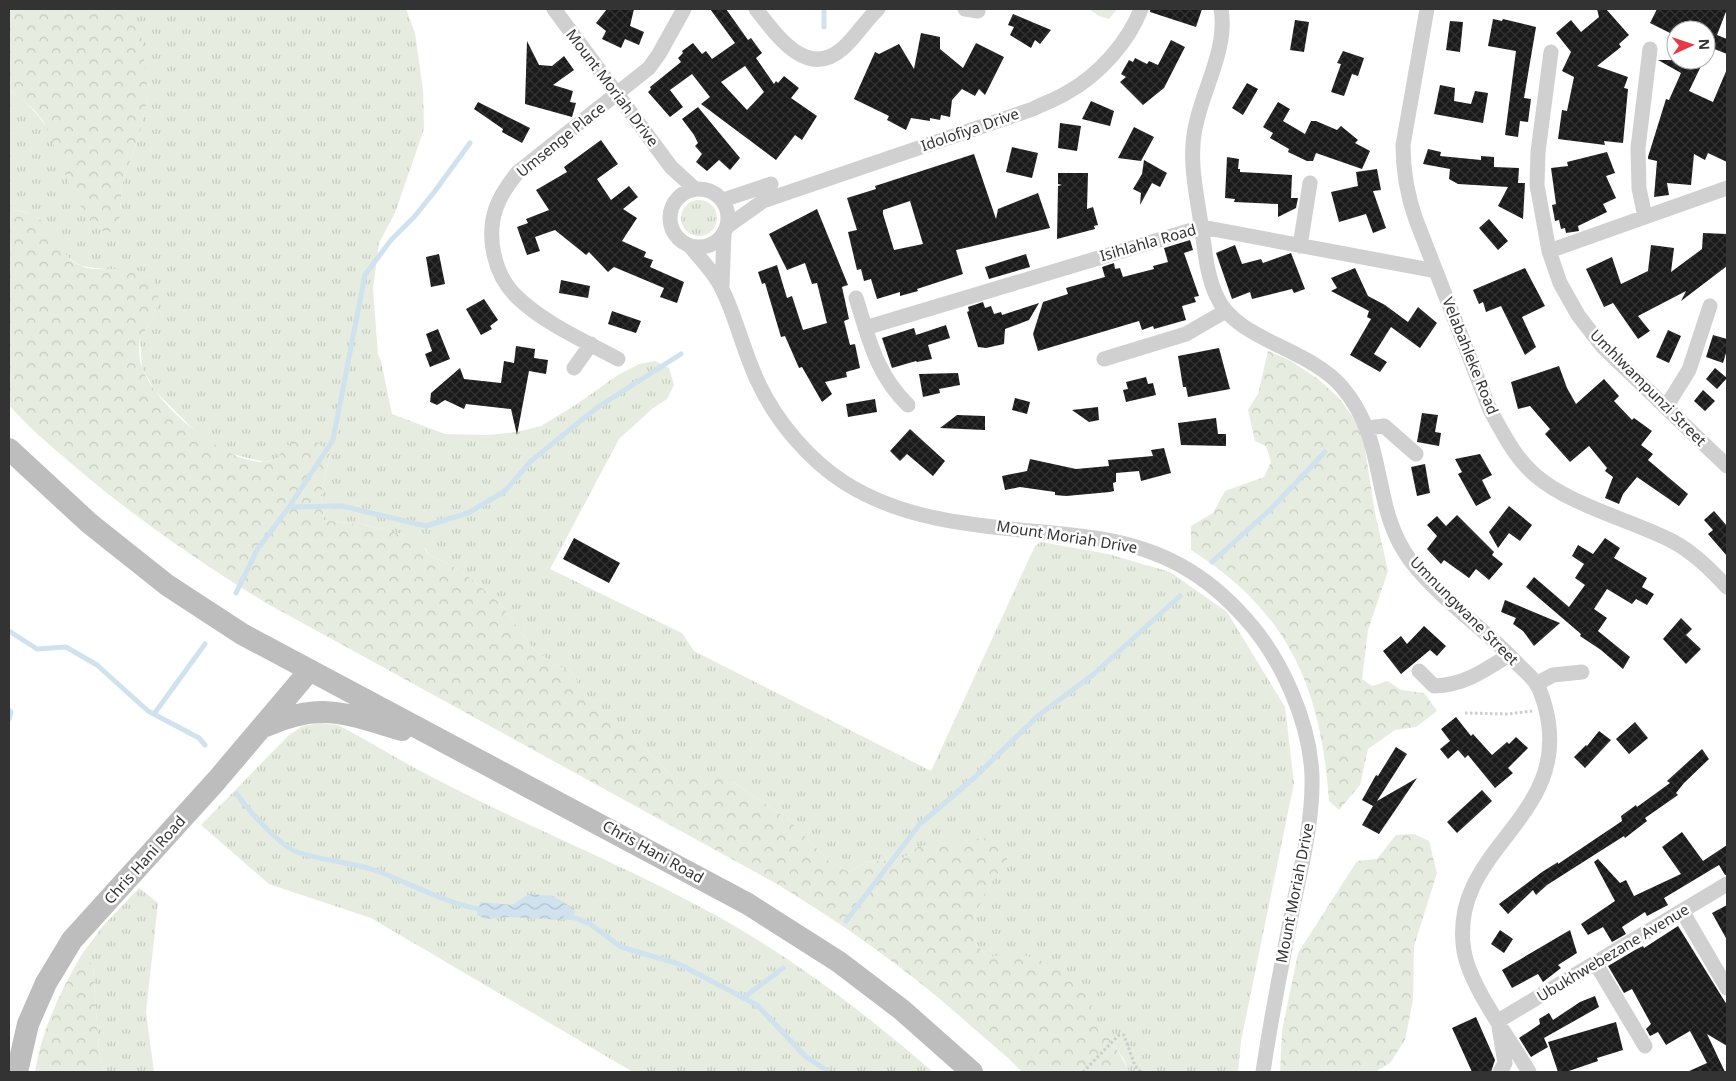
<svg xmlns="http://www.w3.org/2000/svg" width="1736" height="1081" font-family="'Noto Sans',sans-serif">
	<defs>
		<pattern id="grass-tufts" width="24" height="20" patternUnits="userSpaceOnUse" patternTransform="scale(1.25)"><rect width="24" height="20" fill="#e6ecdf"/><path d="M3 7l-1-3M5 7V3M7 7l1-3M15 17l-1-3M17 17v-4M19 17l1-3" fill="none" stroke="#c6cbc0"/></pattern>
		<pattern id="forest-crowns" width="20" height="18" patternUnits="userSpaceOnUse" patternTransform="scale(1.25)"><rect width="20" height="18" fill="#e6ecdf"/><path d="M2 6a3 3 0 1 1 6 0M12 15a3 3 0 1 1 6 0" fill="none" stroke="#c6cbc0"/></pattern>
		<pattern id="water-waves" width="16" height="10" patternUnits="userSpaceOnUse" patternTransform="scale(1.25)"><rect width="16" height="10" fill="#cfe2ee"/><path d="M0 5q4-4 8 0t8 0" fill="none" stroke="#b2c2cd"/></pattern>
		<pattern id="building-cross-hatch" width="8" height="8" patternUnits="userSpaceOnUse" patternTransform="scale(1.25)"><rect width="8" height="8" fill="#1a1a1a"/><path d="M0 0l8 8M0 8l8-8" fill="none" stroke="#333"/></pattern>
	</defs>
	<rect width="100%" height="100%" fill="#fff"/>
	<path fill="url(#grass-tufts)" d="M133,9H406L415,33L423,90L424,129L395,213L379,243L373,289L378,355L381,361L392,414L445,434L488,435L517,432L541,426L577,404L618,375L639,364L655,361L669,368L674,385L667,399L652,409L619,439L550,569L682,633L694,651L931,771L1035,546L1041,542L1108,554L1170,572L1227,612L1285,707L1294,783L1241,1041L1238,1072H1129L1124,1059L1097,1021L1089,999L1013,954L988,957C954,930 988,887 1006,860L918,847L902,859L866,862L849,872L829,861L790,821L733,782L712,773H669L643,746L599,713L571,672L554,664L533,649L501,604L460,570L428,554L426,549L401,534L364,525L324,520L321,495L330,455L289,445L277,459L264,462L228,453L200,436L155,391L142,368L140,337C155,319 166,294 149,275L81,266L66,256L40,219L25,212L9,209V90C28,102 41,117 52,136L119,227L122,185L140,132L148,96L133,22Z
		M681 218a18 18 0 1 1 36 0a18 18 0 1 1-36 0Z
		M321,723L338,725C369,741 399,760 430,776C525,826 625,865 719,917C797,961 866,1014 933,1072H633L371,918L269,884L201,825L289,735L303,726Z
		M139,888L158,903L146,1012L154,1072H104L99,1050L93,967L82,954L103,926Z"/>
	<path fill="url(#forest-crowns)" d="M9,9H133V22L141,31L148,96L140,132L122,185L119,227C87,258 54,137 43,121C34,108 21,98 9,90Z
		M1089,9H1117L1109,19L1099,16Z
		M9,209C19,211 29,212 38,218C54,227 59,257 81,266C104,276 153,256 158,292C160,308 150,325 140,337C139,347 138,358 142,367C154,404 225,464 265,462C282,461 286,439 302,438C314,437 323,447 330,455L321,495L324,520L364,525L401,534L422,544L428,554L460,570L501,604L533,649L554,664L571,672L600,713L643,746L669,773H713L733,782L790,821L829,861L849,872L866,862L902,859L918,847L931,843L987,838L998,843L1006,854L1007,860C989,887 954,930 988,957C997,956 1006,953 1015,954C1040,956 1076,976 1089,999C1093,1006 1094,1016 1099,1023C1110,1040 1122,1054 1129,1072H1022C1006,1055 988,1041 971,1026C911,972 846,926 777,884L268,604C199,562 134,517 73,465C51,446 28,427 9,405Z
		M1268,351L1291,361L1318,379L1339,398L1362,430L1375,513L1388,571L1368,630L1362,679L1372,686L1388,681L1401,690L1424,693L1437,711L1416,727L1395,730L1368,749L1360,785L1339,810L1329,801C1321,688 1289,612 1191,550V526L1213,513L1225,491L1264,477L1271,462L1266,446L1255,441L1248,410L1258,394Z
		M1414,834L1429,841L1437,873L1414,946L1413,1000L1405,1040L1390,1063L1375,1072H1280L1282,1031L1298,953L1357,861L1377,859L1396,835Z
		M82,954L93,966L99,1050L104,1072H35C42,1029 60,992 82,954Z"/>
	<path fill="url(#water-waves)" d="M529,894L553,896L574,909L575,914L566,920L508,917L486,919L477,915L480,902L512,905Z"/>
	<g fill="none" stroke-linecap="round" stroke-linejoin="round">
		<path stroke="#cfe2ee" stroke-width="5" d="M824,9V27
			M289,507L342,506L426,526L468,513L505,491L531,461L598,407L681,354
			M1212,562L1270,510L1325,452
			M236,593L257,550L289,507L333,440L365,275L391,240L415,216L435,191L470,143
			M9,631L37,649L66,647L97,665L148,711L199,738L205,745
			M9,710L11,712L9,719
			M154,714L205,644
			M237,794C247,809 280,846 297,852C320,860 347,862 371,869C410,882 444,904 485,910
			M566,917L576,918L590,924L621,947L679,964L757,1005L805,1056L829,1072
			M846,921L919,825L975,777L1039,715L1094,674L1180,596
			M743,998L783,968"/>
	</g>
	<path fill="url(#building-cross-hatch)" fill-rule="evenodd" d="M607,9H634L630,26L644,32L639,45L625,39L621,48L602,39L606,31L596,23Z
		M710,9H726L748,40L751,38L762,53L756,58L774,84L776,81L778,83L784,76L799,88L791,98L817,116L802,140L795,135L776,160L701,104L710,97L692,74L670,90L683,107L670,117L648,92L651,89L650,87L681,62L678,58L683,53L682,51L693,43L702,54L706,51L712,59L735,43ZM745,66L764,92L747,110L721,82Z
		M1150,9H1202L1196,27L1150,12Z
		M1597,9H1606L1629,35L1619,44L1621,47L1597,66L1628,77L1624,88L1628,89L1623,143L1604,141L1605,145L1558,139L1562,110L1567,111L1574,77L1562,71L1571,52L1556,33L1571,20L1581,32L1599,17Z
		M1657,9H1727L1717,35L1727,39V54L1712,48L1706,60V30H1676V36L1650,23Z
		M1013,14L1051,30L1040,44L1035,40L1031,48L1010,35L1014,27L1008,25Z
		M1493,19L1502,21L1503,19L1536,27L1524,98L1531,99L1528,122L1520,121L1518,137L1505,135L1516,51L1488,46Z
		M1295,20L1309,22L1304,52L1290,50Z
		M1450,21L1463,22L1460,52L1446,50Z
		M921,33L940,37V49L963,68L976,43L1004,57L985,95L979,89L975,96L962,89L952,100L950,117L941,115L940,120L930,118V121L911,118L906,130L887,120L889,116L854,99L875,52L879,54L899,44L914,69Z
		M1171,40L1185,47L1164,88L1143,105L1120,82L1126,77L1121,74L1129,60L1133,62L1135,58L1147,64L1149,61L1158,65Z
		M527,41L539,65L552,66L564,56L574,70L553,85L573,91L570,102L576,103L572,117L525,104Z
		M1343,51L1364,58L1358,76L1352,74L1344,96L1331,92L1341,64L1337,63Z
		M1658,60H1704L1689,91L1713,102L1727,69V162L1708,153L1705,160L1694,154L1691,185L1667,183L1669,195L1654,197L1657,161L1648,159V157L1666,99L1669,100L1681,73Z
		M1247,83L1258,89L1243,115L1232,108Z
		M1440,85L1455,88L1454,101L1471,104L1475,91L1488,93L1483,123L1434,114Z
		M1091,101L1114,111L1110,126L1082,119Z
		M478,102L530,128L522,143L502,132L503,129L474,109Z
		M1278,102L1290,109L1283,121L1305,134L1311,121H1316L1337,130L1341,126L1358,140L1355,143L1370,151L1362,169L1316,153L1313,161H1307L1288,152L1289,149L1270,138L1273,133L1263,127Z
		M698,107L740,158L730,170L719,160L707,171L696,162L702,154L695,146L698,143L694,135L682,119Z
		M1060,123L1081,126L1077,151L1058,148Z
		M1134,127L1154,137L1141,161L1118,158Z
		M601,140L618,164L597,179L611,200L629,186L638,197L623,209L637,218L622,241L646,252L644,257L653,260L650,267L684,282L677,303L660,297L664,288L614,267L608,272L589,252L586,255L555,230L535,237L540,251L527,255L517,227L528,223L526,219L549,210L536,190L567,172L564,167Z
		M1012,147L1038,153L1032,178L1006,172Z
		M1428,149L1441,152L1440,156L1481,160V156L1494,157V167L1519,168L1518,183H1525L1523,219L1498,206L1508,187L1458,184L1449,179L1450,169L1423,164Z
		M1607,152L1615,173L1606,176L1616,198L1603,204L1607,212L1578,226L1579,231L1566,233L1565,228L1561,229L1559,220L1555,221L1552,205L1556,204L1551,168L1568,166L1567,162Z
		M974,154L996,219L998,209L1038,193L1050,228L956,250L963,274L917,289L918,291L900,296V292L877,299L871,279L864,281L861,269L857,270L848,232L857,230L847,198L876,189L875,186ZM910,201L923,244L894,250L883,214V210Z
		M1227,157L1239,159L1238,169H1240V172L1292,175L1291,198H1298L1296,208L1278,217V204L1234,202L1235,199L1225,198Z
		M1144,160L1167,173L1160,187L1152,183L1140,205L1141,193L1133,189L1142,174Z
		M1377,169L1381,190L1373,191L1386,228L1373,233L1366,214L1339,222L1331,192L1358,186L1356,172Z
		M1058,173H1088L1087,209L1093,207L1098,225L1094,226L1095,229L1057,239L1058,186L1062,185L1058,184Z
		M817,209L848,285L842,287L849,319L844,321L850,345L855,344L860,368L846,372L847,377L825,382L832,394L822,402L802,367L799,368L785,336L781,337L765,283L762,284L758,272L777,265L787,298L792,296L803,330L827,323L817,283L812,284L805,263L787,270L769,234Z
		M1489,219L1508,241L1498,250L1479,228Z
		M1703,233L1727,234V266L1681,301L1686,291L1638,316L1650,331L1638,339L1613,303L1604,307L1586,269L1612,257L1621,284L1648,271L1651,245L1674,248L1671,272L1702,249Z
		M1190,240L1193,250L1184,253L1199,296L1194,297L1196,302L1182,306L1186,320L1154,329L1153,326L1142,330L1139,321L1038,351L1033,334L1043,302L1068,294L1066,288L1105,277L1102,267L1114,263L1115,269L1120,268L1123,277L1154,269L1153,266L1168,262L1164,248Z
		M1235,245L1242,264L1261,259L1263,263L1291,253L1305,289L1294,293L1292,289L1252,299L1250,292L1232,299L1216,253Z
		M439,254L445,284L431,287L426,257Z
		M1026,254L1030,267L989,279L985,267Z
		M1355,268L1368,296L1385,305L1408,322L1418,307L1437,323L1420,348L1391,327L1374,354L1387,362L1380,372L1350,355L1371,319L1367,317L1369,311L1331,291L1337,288L1331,278Z
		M1525,268L1545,306L1522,317L1536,347L1525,355L1501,306L1486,312L1483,302L1479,304L1473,290Z
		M561,280L590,286L588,298L559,293Z
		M484,299L498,320L490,326L492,329L481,335L466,309Z
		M983,302L985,308L991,306L994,314L1001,312L1002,315L1039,303L1029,320L1005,329L1004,344L986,348L978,347L967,312L969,311L968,307Z
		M612,311L641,321L636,333L608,324Z
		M946,325L950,338L928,345L932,359L917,362L916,361L892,368L882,338L914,328L916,335Z
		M438,329L450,359L430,367L425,354L432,351L426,334Z
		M1668,330L1681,336L1669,363L1656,357Z
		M1713,335L1727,339V350L1723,363L1706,357Z
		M516,346L535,349L534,358L548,360L546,374L529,371L517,435L511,409L466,404L464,409L445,400L437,405L430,402L431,393L460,368L464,379L501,383L504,361L514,363Z
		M1219,348L1230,389L1188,397L1186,387H1183L1178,356Z
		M1559,366L1567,388L1576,404L1604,379L1619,396L1614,401L1632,420L1634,418L1652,431L1641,445L1653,454L1648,460L1688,494L1679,506L1637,477L1623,494L1619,504L1605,498L1613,477L1605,471L1607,468L1589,446L1570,462L1545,434L1550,429L1530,406L1518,409L1511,382Z
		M1715,368L1727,378L1717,389L1706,379Z
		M958,373L960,385L939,389L940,393L923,397L919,374Z
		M1146,377L1148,384L1153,383L1156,395L1126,402L1123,390L1128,389L1126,382Z
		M1703,390L1715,401L1705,411L1694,401Z
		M1015,398L1030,402L1027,414L1012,410Z
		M875,399L877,412L848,417L846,404Z
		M1098,407L1099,420L1089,422L1072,410Z
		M1422,413L1438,415L1435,432L1441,433L1439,446L1417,442Z
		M957,415L985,416V430L940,428Z
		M1216,418L1218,434H1226V446L1181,445L1178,423Z
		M910,429L945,461L933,476L907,454L900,461L890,451Z
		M1164,448L1171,473L1141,481L1139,471L1116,473V482L1113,483L1114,491L1110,492L1066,496L1055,495V492L1020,487L1005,490L1002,476L1027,471L1030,459L1076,469L1109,466L1108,460L1153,456L1151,450Z
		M1480,454L1492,475L1482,480L1491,498L1476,506L1458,474L1462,472L1455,459Z
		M1425,464L1430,493L1417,496L1411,467Z
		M1509,506L1532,525L1520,541L1509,533L1498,548L1489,532Z
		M1714,511L1727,526V556L1708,534L1713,530L1704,520Z
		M1457,515L1494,552L1492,555L1503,564L1489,580L1476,569L1469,578L1444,560L1441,564L1427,549L1437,536L1427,525L1437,516L1446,526Z
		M574,538L620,563L609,583L563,559Z
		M1605,538L1620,548L1614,558L1647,578L1642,587L1654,594L1647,605L1636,599L1632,604L1607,589L1594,609L1607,618L1598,631L1630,657L1623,669L1601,650L1580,636L1581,634L1526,587L1534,577L1569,607L1585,585L1575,578L1584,564L1572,556L1578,545L1593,554Z
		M1505,600L1560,623L1534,646L1523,631L1513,624L1516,618L1501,612Z
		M1681,618L1692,629L1686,635L1701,649L1686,664L1663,639Z
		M1424,626L1446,646L1437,656L1430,650L1401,674L1383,651L1401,636L1407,644Z
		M1456,717L1471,736L1473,734L1492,755L1507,742L1509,744L1516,737L1528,748L1508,768L1513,773L1495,788L1468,755L1465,758L1458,750L1448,759L1440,749L1450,741L1441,729Z
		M1635,722L1648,738L1629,754L1616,739Z
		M1599,731L1611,740L1585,768L1574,757L1586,745L1587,746Z
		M1396,747L1407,754L1377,801L1417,778L1379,834L1362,825L1373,806L1362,800L1376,775L1378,776Z
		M1702,749L1709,759L1684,783L1676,793L1678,795L1645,818L1647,821L1625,838L1624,836L1547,885L1536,895L1533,890L1508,914L1499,904L1542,872L1558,862V864L1622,821L1621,816L1636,805L1637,807L1670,783L1667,781Z
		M1482,790L1492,801L1457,833L1447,822Z
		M1682,832L1703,861L1727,845V875H1725L1719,865L1664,898L1668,905L1647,916L1645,912L1622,927L1626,934L1612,942L1603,927L1588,935L1581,924L1615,901L1594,862L1598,859L1620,883L1626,880L1634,896L1681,874L1662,847Z
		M1727,905V940L1712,913Z
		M1678,926L1727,1005V1046L1707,1034L1725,1072H1687L1707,1063L1690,1031L1666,1045L1658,1032L1650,1036L1646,1029L1651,1024L1632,989L1624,993L1608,966L1635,950L1643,946L1644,948Z
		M1500,930L1513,939L1504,953L1491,944Z
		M1570,930L1577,953L1558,965L1561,968L1543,982L1538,974L1512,988L1502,970Z
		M1595,996L1599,1007L1544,1038L1548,1047L1531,1057L1519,1038L1540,1024L1539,1019L1549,1013L1553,1020L1580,1002Z
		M1476,1017L1495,1060L1491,1072H1472L1452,1028Z
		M1616,1022L1623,1050L1597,1058L1598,1061L1566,1072H1558L1548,1042Z"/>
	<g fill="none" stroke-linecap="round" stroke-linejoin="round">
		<path stroke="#cdcdcd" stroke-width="3" stroke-dasharray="2.5 2.5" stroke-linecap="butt" d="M1465,713L1508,714L1532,711
			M1083,1072L1119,1035H1124L1135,1066L1141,1072"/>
		<path stroke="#d0d0d0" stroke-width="15" d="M554,9L671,167L695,189
			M756,9C775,33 806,80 842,49C855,38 865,21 878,9
			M965,9L978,11
			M1221,9C1228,47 1204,87 1196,124C1188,158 1196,191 1201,224C1205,249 1206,274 1217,297C1236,340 1309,348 1342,387C1389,442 1370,506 1410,560C1439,598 1481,626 1514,660C1521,668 1530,675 1536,683C1540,689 1543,699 1545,706C1576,819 1447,847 1464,951C1470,987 1510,1039 1529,1072
			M1427,9L1403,145C1403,172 1407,195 1416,220L1490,410C1503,433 1515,458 1535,475C1569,505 1631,520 1672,541C1693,552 1710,569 1727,587
			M1551,52L1538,152L1537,185L1549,251L1560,283L1578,315L1602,346L1727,466
			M670 218a29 29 0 1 1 58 0a29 29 0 1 1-58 0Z
			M723,200L771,184L763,201
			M1645,217L1639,188L1638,148L1650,49
			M728,226L763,201L1033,109C1045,103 1057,99 1068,92C1099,75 1129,41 1141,9
			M690,246C700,259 715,273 722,289C737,319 744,354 759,384C777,422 809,460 845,483C921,531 1016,526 1101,539C1161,549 1205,573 1245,618C1281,657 1310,722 1312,776C1313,821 1302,863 1293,907C1282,962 1271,1017 1263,1072
			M1300,246L1310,183
			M1549,251L1727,188
			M722,286L724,234
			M856,298C869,339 876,374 908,405
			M865,328L1202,227L1436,271
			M618,359C585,341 545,324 517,297C494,275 486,237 496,208C501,194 509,183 518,172L649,68L659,54L684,9
			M1104,359L1186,334L1224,312
			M574,368L591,344
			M1666,407L1689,370L1710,306
			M1368,428L1384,426L1416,454
			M1419,671L1434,686C1464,685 1484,671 1509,655
			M1536,684L1553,675L1582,672
			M1682,911L1727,988
			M1596,964L1645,1046
			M1500,1072L1505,1063L1498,1021L1727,884"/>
		<path stroke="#bdbdbd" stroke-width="22" d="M9,449L89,523L167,585L242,634L748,904L839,962L902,1010L972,1072
			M266,726C321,701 347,714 402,730
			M17,1072L28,1024L46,983L72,940L217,780L310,670"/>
	</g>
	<g text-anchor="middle" stroke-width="5" stroke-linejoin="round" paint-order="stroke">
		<g font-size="15" fill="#333" stroke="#fff">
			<text transform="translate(612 88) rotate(53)" y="5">Mount Moriah Drive</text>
			<text transform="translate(970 130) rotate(-19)" y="5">Idolofiya Drive</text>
			<text transform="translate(561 140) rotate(-39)" y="5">Umsenge Place</text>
			<text transform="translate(1148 243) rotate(-16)" y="5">Isihlahla Road</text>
			<text transform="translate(1470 356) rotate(68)" y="5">Velabahleke Road</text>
			<text transform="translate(1648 388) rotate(45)" y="5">Umhlwampunzi Street</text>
			<text transform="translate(1067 537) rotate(9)" y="5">Mount Moriah Drive</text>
			<text transform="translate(1464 611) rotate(45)" y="5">Umnungwane Street</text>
			<text transform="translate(653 852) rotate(29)" y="5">Chris Hani Road</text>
			<text transform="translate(145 860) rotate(-48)" y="5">Chris Hani Road</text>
			<text transform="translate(1295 893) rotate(-79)" y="5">Mount Moriah Drive</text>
			<text transform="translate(1613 953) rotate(-31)" y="5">Ubukhwebezane Avenue</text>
		</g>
	</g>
	<rect width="1736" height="1081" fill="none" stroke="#333333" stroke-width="20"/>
	<g transform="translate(1691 45) rotate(87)"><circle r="24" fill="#ffffff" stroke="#adadad"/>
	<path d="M0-4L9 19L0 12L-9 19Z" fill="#e63946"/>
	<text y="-8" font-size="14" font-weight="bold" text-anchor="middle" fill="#333333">N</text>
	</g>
</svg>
